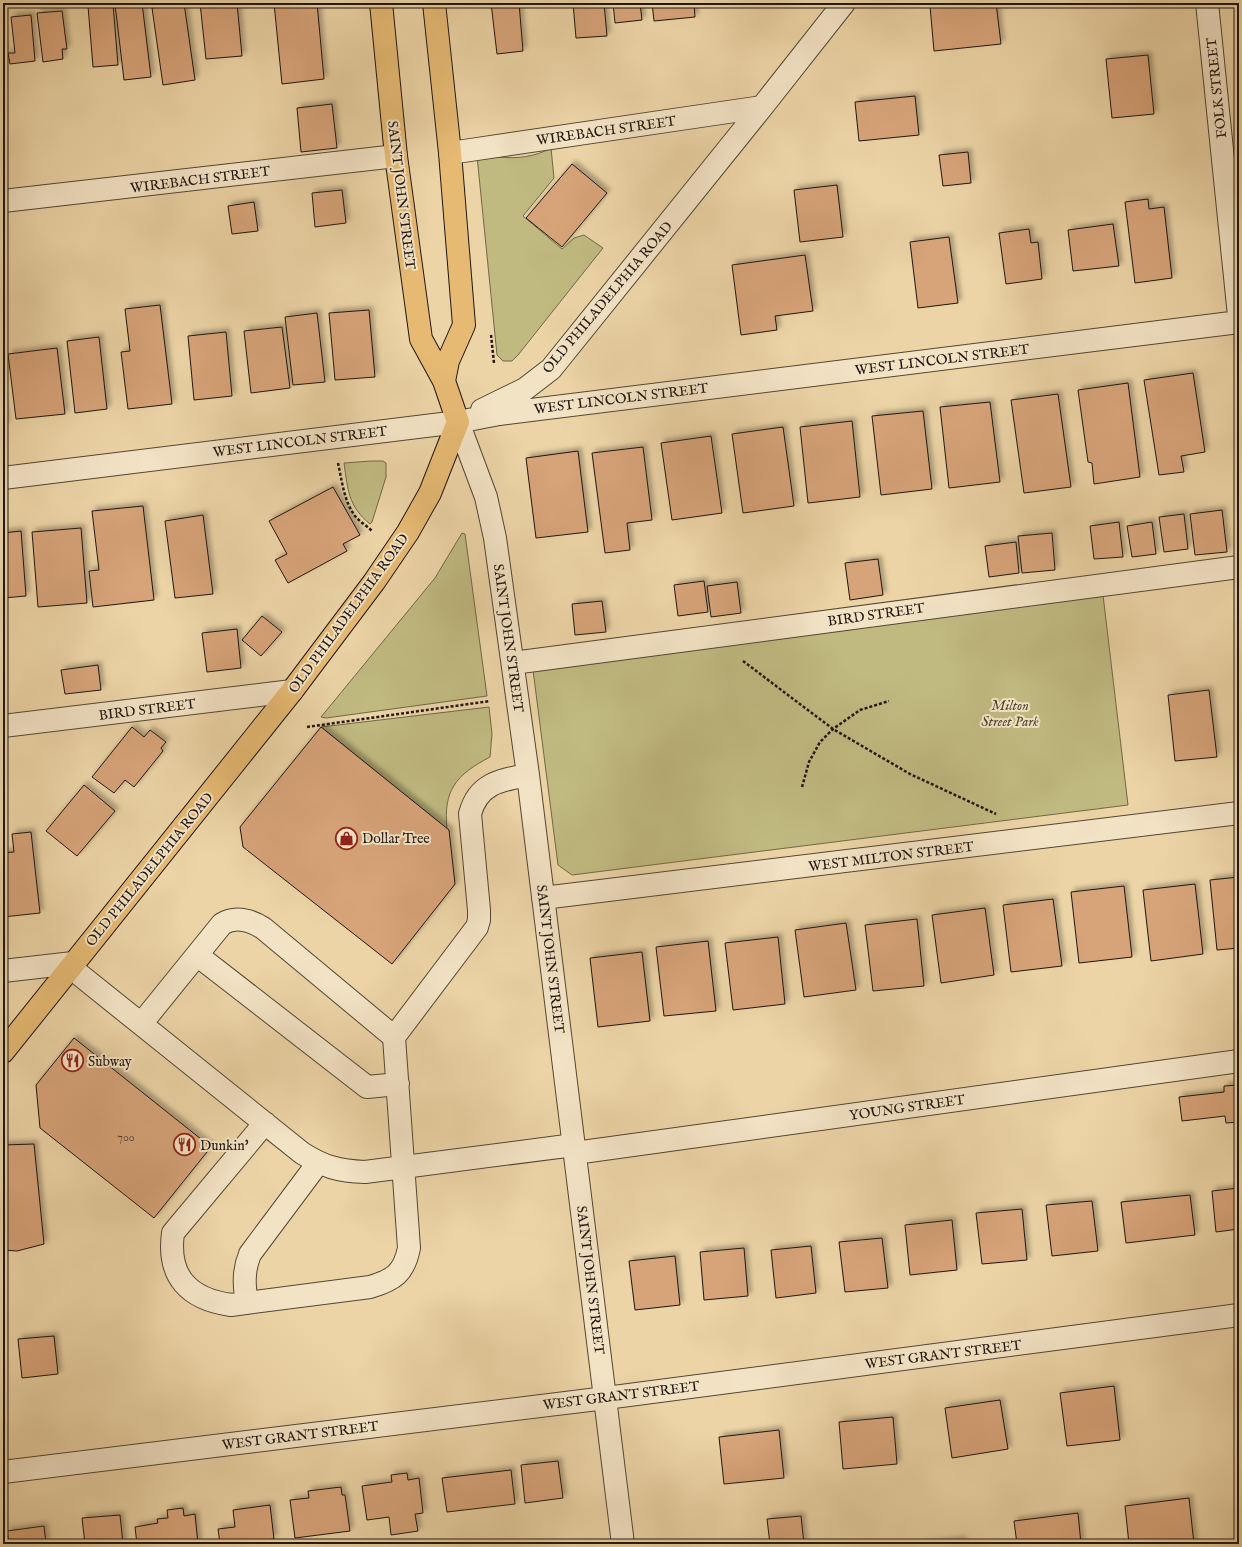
<svg xmlns="http://www.w3.org/2000/svg" width="1242" height="1547" font-family="'IM FELL English',serif">
	<defs>
		<filter id="shadow"><feDropShadow dx="3.5" dy="-3.5" stdDeviation="2" flood-color="#0004"/></filter>
	</defs>
	<rect width="100%" height="100%" fill="#ecd4a6"/>
	<filter id="stains"><feTurbulence type="fractalNoise" baseFrequency=".005" numOctaves="4"/><feColorMatrix values="0 0 0 0 .2 0 0 0 0 .09 0 0 0 0 .02 0 0 0 .5 -.17"/></filter>
	<radialGradient id="worn" r=".72"><stop offset=".6" stop-color="#630" stop-opacity="0"/><stop offset="1" stop-color="#630" stop-opacity=".3"/></radialGradient>
	<path fill="#c0ba81" stroke="#706848" d="M551,148L554,178L523,216L562,249L574,238L584,235L603,248L518,355L512,361H503L497,355L477,156L495,153L499,157C516,159 535,157 551,148Z
		M371,461H383L386,463V477L372,522L370,524C348,506 348,490 344,463Z
		M462,533L465,534L487,696L326,718L321,717L435,578Z
		M1103,595L1128,805L572,875L558,865L533,670Z
		M489,707L492,734L490,757C456,775 443,790 447,829L321,727Z"/>
	<path fill="#d7a379" stroke="#1f160f" filter="url(#shadow)" d="M125,3H142L151,77L124,80L115,4Z
		M184,3L195,80L163,85L152,8Z
		M200,3H237L242,56L206,59Z
		M274,3H317L324,79L282,84Z
		M491,3H519L523,51L497,54Z
		M573,3H604L607,36L576,38Z
		M613,3H640L642,20L615,23Z
		M652,3H694L695,17L654,21Z
		M956,3H996L1001,44L934,51L930,6Z
		M113,4L118,65L93,67L88,6Z
		M62,11L67,49H62L63,59L43,62L37,13Z
		M31,15L35,61L10,64L8,53H15L11,17Z
		M3,40L6,65H3Z
		M1148,55L1154,114L1112,118L1106,59Z
		M915,96L919,135L859,141L855,102Z
		M332,104L337,148L301,152L297,108Z
		M968,152L971,183L943,186L939,155Z
		M572,164L607,193L562,247L526,218Z
		M837,185L843,237L800,242L794,190Z
		M342,190L346,223L315,227L312,193Z
		M1148,199L1149,209L1164,207L1172,278L1135,283L1125,202Z
		M254,202L258,231L232,234L228,206Z
		M1113,224L1119,266L1073,271L1068,230Z
		M1029,229L1031,243L1038,242L1042,279L1006,284L999,233Z
		M949,237L958,303L918,308L910,242Z
		M805,255L813,311L775,316L777,330L741,335L732,265Z
		M160,305L172,404L128,409L121,352L130,351L125,309Z
		M369,310L375,377L335,380L329,313Z
		M317,313L325,382L293,385L285,317Z
		M282,327L290,388L251,393L244,331Z
		M226,332L232,396L194,400L188,336Z
		M99,337L107,409L75,413L67,341Z
		M57,348L65,414L16,419L8,354Z
		M1193,373L1205,452L1181,456L1184,472L1159,475L1144,380Z
		M1128,383L1140,477L1094,484L1092,463L1088,462L1078,390Z
		M1058,394L1071,487L1024,493L1011,400Z
		M3,397L6,425H3Z
		M990,402L1000,482L949,488L940,407Z
		M923,411L932,489L881,495L872,416Z
		M852,421L860,497L808,503L800,427Z
		M783,427L794,506L743,513L732,434Z
		M711,436L722,513L672,520L661,443Z
		M643,447L652,520L627,523L630,550L605,553L592,453Z
		M578,451L588,532L536,538L526,458Z
		M333,487L360,535L343,544L347,551L288,583L275,560L287,554L269,521Z
		M143,506L154,600L93,607L89,571L99,570L92,511Z
		M1222,510L1227,552L1195,555L1190,514Z
		M1184,514L1188,549L1164,552L1159,517Z
		M203,515L213,594L175,598L165,521Z
		M1119,522L1123,557L1094,559L1090,526Z
		M1152,522L1156,554L1132,557L1127,526Z
		M81,528L87,603L38,607L32,532Z
		M21,531L26,596L3,598V533Z
		M1052,533L1055,570L1022,573L1018,536Z
		M1016,542L1019,573L989,577L985,546Z
		M878,559L883,595L850,600L845,563Z
		M704,581L708,612L678,616L674,585Z
		M737,582L741,613L711,617L707,586Z
		M602,601L606,632L575,635L572,604Z
		M262,616L282,632L261,656L242,640Z
		M237,629L241,668L207,672L202,633Z
		M98,665L101,690L65,694L61,670Z
		M1209,690L1217,757L1175,761L1168,695Z
		M132,727L144,737L150,730L166,742L161,748L163,751L134,787L125,780L114,793L92,777Z
		M321,727L449,830L455,884L392,964L243,847L240,827Z
		M84,785L115,811L77,856L46,831Z
		M31,832L40,913L3,917V853L14,852L12,834Z
		M1239,877V948L1217,950L1210,880Z
		M1195,884L1203,954L1151,961L1143,890Z
		M1124,886L1132,957L1079,963L1071,892Z
		M1053,899L1062,966L1011,972L1003,905Z
		M985,908L994,975L941,983L932,915Z
		M917,919L924,986L873,991L865,925Z
		M846,923L856,990L804,997L795,930Z
		M778,937L785,1004L733,1010L725,943Z
		M708,941L716,1011L664,1016L656,947Z
		M642,952L650,1021L598,1027L590,958Z
		M74,1038L211,1147L154,1218L40,1128L36,1085Z
		M1239,1085V1122L1226,1123L1225,1116L1182,1121L1179,1097L1224,1092V1086Z
		M34,1144L44,1244L17,1251L3,1250V1145Z
		M1239,1188V1229L1216,1232L1212,1191Z
		M1190,1195L1195,1235L1126,1243L1121,1202Z
		M1092,1201L1098,1251L1052,1256L1046,1205Z
		M1022,1209L1027,1260L982,1264L976,1213Z
		M952,1220L957,1270L910,1275L905,1225Z
		M882,1238L888,1288L845,1292L839,1242Z
		M811,1246L816,1293L776,1298L771,1250Z
		M744,1248L748,1296L704,1300L700,1252Z
		M675,1256L680,1305L635,1310L629,1261Z
		M54,1336L58,1374L22,1378L18,1339Z
		M1114,1386L1120,1440L1067,1446L1060,1393Z
		M1000,1400L1008,1449L952,1458L945,1408Z
		M893,1417L897,1464L843,1469L839,1422Z
		M779,1430L784,1478L724,1484L719,1437Z
		M558,1461L563,1498L525,1503L521,1465Z
		M511,1470L515,1504L447,1512L442,1478Z
		M407,1473L408,1480L419,1478L423,1513L415,1514L418,1531L391,1535L389,1517L367,1520L362,1486L392,1482L391,1475Z
		M341,1487L342,1495H345L350,1531L295,1538L290,1500L309,1498L308,1491Z
		M1239,1489V1510L1236,1490Z
		M1189,1498L1194,1544H1129L1125,1506Z
		M270,1505L274,1539L237,1544H220L218,1529L235,1527L233,1510Z
		M183,1508L184,1516L195,1514L198,1544H137L135,1527L158,1523L157,1519L168,1518L167,1510Z
		M1078,1513L1081,1544H1017L1014,1521Z
		M120,1515L123,1544H85L82,1518Z
		M801,1516L804,1544H770L767,1519Z
		M44,1526L46,1544H9L7,1531Z
		M963,1540V1544H922Z"/>
	<g fill="none" stroke-linecap="round" stroke-linejoin="round">
		<defs>
			<path id="minor" d="M1207,3L1239,316
				M450,153L762,107
				M3,201L396,156
				M482,410L525,389L551,369L762,107L844,3
				M458,422L486,497L495,538L528,775L623,1544
				M3,478L458,422L499,414L1239,322
				M513,663L1239,567
				M3,726L292,691
				M543,898L1239,813
				M197,955L367,1087L398,1084
				M70,967L302,1153C324,1167 339,1171 365,1172L574,1145
				M3,971L73,963
				M141,1024L222,924C235,916 250,920 263,928L394,1037L409,1248C404,1273 394,1280 370,1287L231,1305C189,1299 167,1277 173,1233L265,1123
				M394,1037L477,927L479,920V910L470,814C478,783 501,780 528,775
				M575,1153L1239,1061
				M247,1303C244,1286 243,1271 250,1254L318,1163
				M3,1472L606,1398L1239,1315"/>
			<path id="major" d="M434,3L450,153L464,325L448,361L444,381
				M3,1052L292,691L374,582L408,532L430,493L458,422L444,381L421,339L396,156L381,3"/>
		</defs>
		<use href="#minor" stroke="#524635" stroke-width="24"/>
		<use href="#major" stroke="#1f160f" stroke-width="24"/>
		<path stroke="#1f160f" stroke-width="2.5" stroke-dasharray="3 2" stroke-linecap="butt" d="M491,335L494,363
			M338,463C342,481 344,501 355,516C360,522 367,526 372,531
			M743,661L833,729L910,774L996,814
			M307,727L490,701
			M802,787L809,762L820,742L833,729L860,710L889,701"/>
		<use href="#minor" stroke="#f3e3c5" stroke-width="22"/>
		<use href="#major" stroke="#e6ba73" stroke-width="22"/>
	</g>
	<defs>
		<symbol id="shop-ring" viewBox="-11 -11 22 22"><circle r="9.5" fill="#f3e3c5" stroke="#8f2418" stroke-width="1.5"/><path d="M-5-2.5h2.3a2.7 3.5 0 0 1 5.4 0H5L5.5 6h-11ZM-1.5-2.5h3a1.5 2.3 0 0 0-3 0Z" fill="#8f2418"/></symbol>
		<symbol id="restaurant-ring" viewBox="-11 -11 22 22"><circle r="9.5" fill="#f3e3c5" stroke="#8f2418" stroke-width="1.5"/><path d="M-5-6h1v4h1v-4h1v4h1v-4h1v5L-1.5 .5V6h-2V.5L-5-1ZM5-6V6H3V1.5H1.5Q1.5-4 5-6Z" fill="#8f2418"/></symbol>
	</defs>
	<g fill-rule="evenodd">
		<use href="#shop-ring" x="334" y="826" width="25" height="25"/>
		<use href="#restaurant-ring" x="60" y="1048" width="25" height="25"/>
		<use href="#restaurant-ring" x="172" y="1132" width="25" height="25"/>
	</g>
	<g text-anchor="middle" stroke-width="4" stroke-linejoin="round" paint-order="stroke">
		<g font-size="12" fill="#4d392a">
			<text x="126" y="1141">700</text>
		</g>
		<g font-size="14" fill="#1f160f" stroke="#f3e3c5">
			<text transform="translate(1216 88) rotate(-96)" y="5">FOLK STREET</text>
			<text transform="translate(606 130) rotate(-8)" y="5">WIREBACH STREET</text>
			<text transform="translate(200 179) rotate(-7)" y="5">WIREBACH STREET</text>
			<text transform="translate(402 195) rotate(83)" y="5">SAINT JOHN STREET</text>
			<text transform="translate(607 297) rotate(-50)" y="5">OLD PHILADELPHIA ROAD</text>
			<text transform="translate(942 359) rotate(-7)" y="5">WEST LINCOLN STREET</text>
			<text transform="translate(621 398) rotate(-7)" y="5">WEST LINCOLN STREET</text>
			<text transform="translate(300 441) rotate(-7)" y="5">WEST LINCOLN STREET</text>
			<text transform="translate(348 613) rotate(-54)" y="5">OLD PHILADELPHIA ROAD</text>
			<text transform="translate(876 614) rotate(-8)" y="5">BIRD STREET</text>
			<text transform="translate(509 638) rotate(82)" y="5">SAINT JOHN STREET</text>
			<text transform="translate(147 709) rotate(-7)" y="5">BIRD STREET</text>
			<text transform="translate(891 856) rotate(-7)" y="5">WEST MILTON STREET</text>
			<text transform="translate(149 869) rotate(-51)" y="5">OLD PHILADELPHIA ROAD</text>
			<text transform="translate(551 959) rotate(83)" y="5">SAINT JOHN STREET</text>
			<text transform="translate(907 1107) rotate(-8)" y="5">YOUNG STREET</text>
			<text transform="translate(591 1280) rotate(83)" y="5">SAINT JOHN STREET</text>
			<text transform="translate(943 1354) rotate(-7)" y="5">WEST GRANT STREET</text>
			<text transform="translate(621 1395) rotate(-7)" y="5">WEST GRANT STREET</text>
			<text transform="translate(300 1435) rotate(-7)" y="5">WEST GRANT STREET</text>
		</g>
		<g font-size="14" font-style="italic" fill="#4f4731" stroke="#f3e3c5">
			<text x="1010" y="710">Milton<tspan x="1010" dy="16">Street Park</tspan></text>
		</g>
		<g font-size="14" fill="#1f160f" stroke="#f3e3c5" text-anchor="start">
			<text x="362" y="843">Dollar Tree</text>
			<text x="88" y="1066">Subway</text>
			<text x="200" y="1150">Dunkin'</text>
		</g>
	</g>
	<rect width="1242" height="1547" fill="none" stroke="#ecd4a6" stroke-width="16"/>
	<rect x="4" y="4" width="1234" height="1539" fill="none" stroke="#1f160f" stroke-width="2"/>
	<rect x="8" y="8" width="1226" height="1531" fill="none" stroke="#1f160f"/>
	<rect width="100%" height="100%" filter="url(#stains)"/>
	<rect width="100%" height="100%" fill="url(#worn)"/>
</svg>
